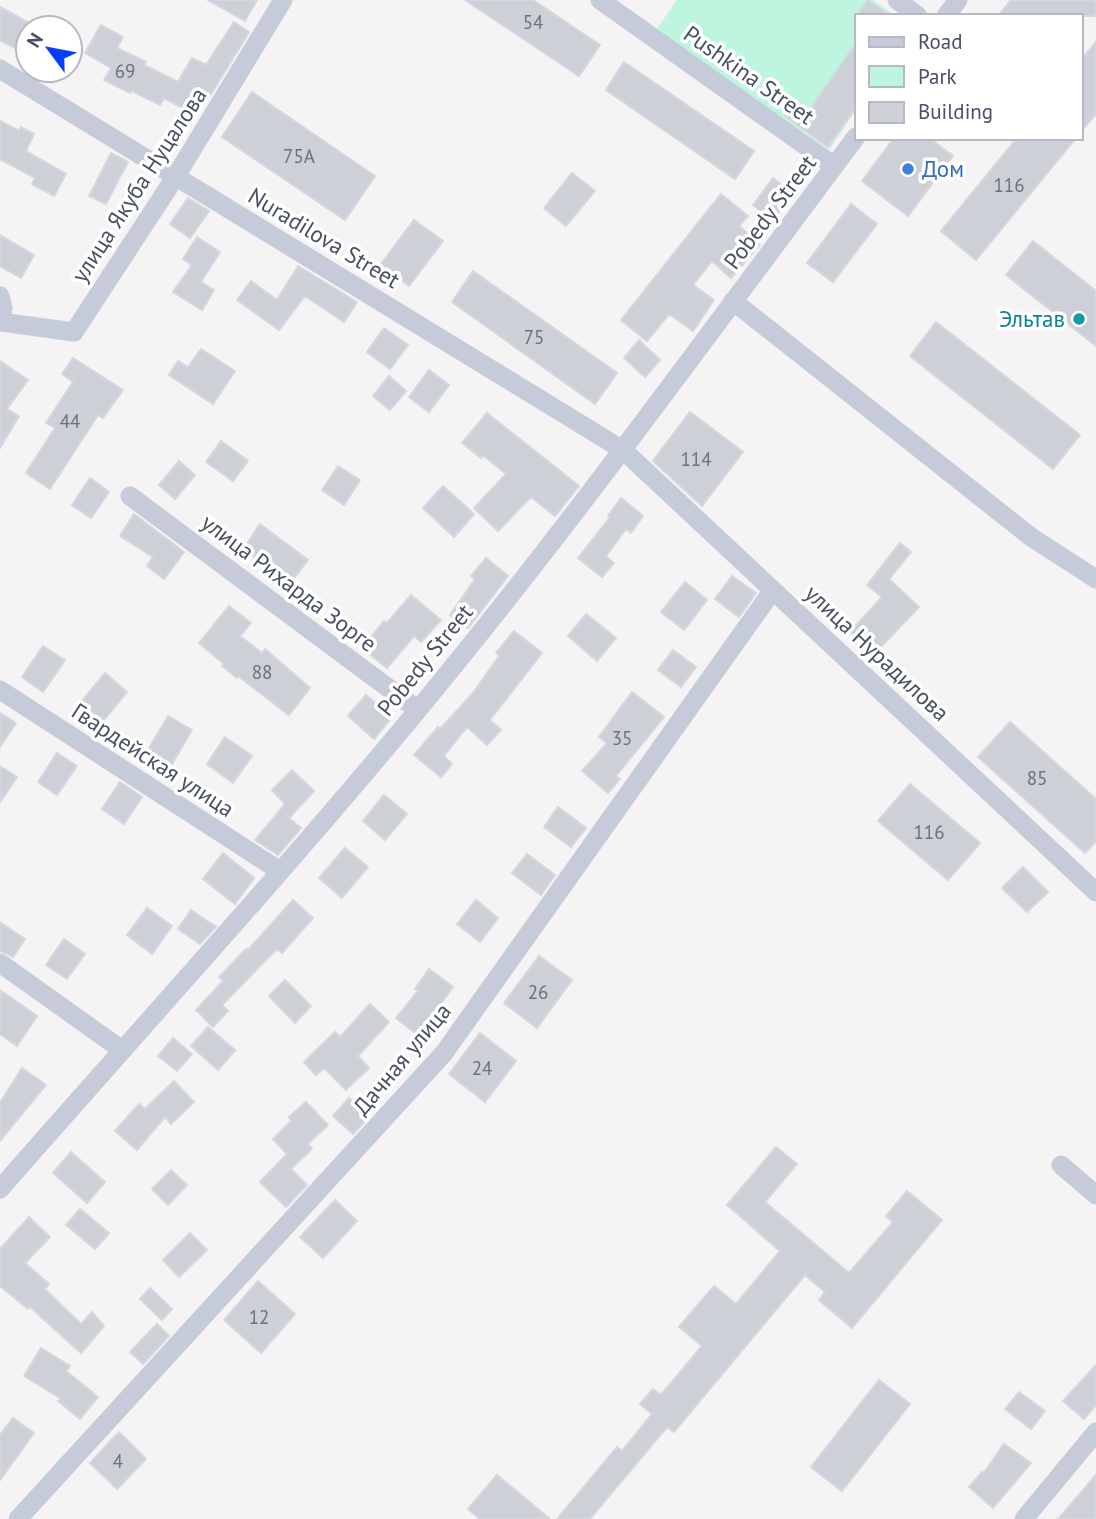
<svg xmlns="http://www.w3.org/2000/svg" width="1096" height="1519" font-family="'PT Sans',sans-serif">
	<rect width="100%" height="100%" fill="#f5f3f3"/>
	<path fill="#bef5df" d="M677,0H873L896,16H856V110L829,150L656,30Z"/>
	<path fill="#ced0d8" stroke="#d6d7de" stroke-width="2" d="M208,0H257L245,21Z
		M465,0H533L600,45L579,76Z
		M868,0L890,16H857Z
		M1011,0H1096V16H998Z
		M0,7L38,28H21L28,31V55L0,40Z
		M234,22L249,32L208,99L196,94L186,110L164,98L160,105L132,91L130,93L104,80L111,68L85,53L101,25L123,37L117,48L146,62L144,65L178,82L192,58L206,65Z
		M1096,42V114L1080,133V61Z
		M856,43V107L828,147L785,116L792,105L806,115Z
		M624,62L754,151L735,179L606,90Z
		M252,92L375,176L345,220L222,137Z
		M0,121L19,131L21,127L34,134L26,151L66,174L54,196L32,184L35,178L0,159Z
		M894,138H929L953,156L908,216L862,181Z
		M1017,138H1076L976,260L941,231Z
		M111,153L128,162L106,204L89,196Z
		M572,173L595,191L566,226L544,208Z
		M773,178L793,194L773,220L753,205Z
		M721,194L748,216L739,226L760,245L731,278L712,261L693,285L714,300L693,331L669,314L647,341L621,320Z
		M188,198L209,211L190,238L170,224Z
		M851,204L877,224L833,282L807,263Z
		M414,220L443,241L409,286L381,264Z
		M0,235L34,255L21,278L0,266Z
		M197,237L220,252L201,282L214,290L202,310L173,292L192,265L183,259Z
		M1033,241L1096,291V346L1006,275Z
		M298,266L357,302L344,322L305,296L279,330L237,300L251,281L277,300Z
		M473,271L617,373L595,404L452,302Z
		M936,322L1080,435L1053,469L910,356Z
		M384,328L408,345L390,369L367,352Z
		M639,340L660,360L645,377L624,358Z
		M201,349L235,371L213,404L169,375L178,361L188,367Z
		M73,358L123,390L103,418L98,415L50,489L26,473L55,428L46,423L73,382L62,374Z
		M0,361L28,380L7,409L19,416L0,448Z
		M429,370L449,385L429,412L409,397Z
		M389,376L406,391L390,410L373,396Z
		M690,412L743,452L702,506L653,461Z
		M487,413L579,486L555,516L531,497L498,531L474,508L506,474L483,455L481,458L462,443Z
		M221,441L248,461L233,481L206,462Z
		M179,461L195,475L175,499L159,485Z
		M338,466L360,480L344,505L322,490Z
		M90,478L109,492L91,518L72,505Z
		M443,486L474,514L454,537L423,508Z
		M621,498L643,516L631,533L626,529L606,556L614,563L602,577L578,558L610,517L608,516Z
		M134,514L184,552L164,579L147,566L153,557L120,536Z
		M260,524L308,560L288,586L269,572L271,569L243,550Z
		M900,543L911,552L889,579L919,607L874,654L850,632L882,597L867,585Z
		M486,558L508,576L468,628L450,615L475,579L471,576Z
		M732,576L756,593L739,617L715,599Z
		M685,582L707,600L684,630L661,612Z
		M411,595L441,620L421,642L414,636L387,668L362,648L384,621L387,623Z
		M229,606L251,623L240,636L262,653L265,649L310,688L289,715L238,676L237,678L222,666L224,664L199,643Z
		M586,614L616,638L597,661L568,636Z
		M514,631L542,653L490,720L501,730L487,745L467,727L444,756L452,764L441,777L414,755L438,727L440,729L473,693L499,656L496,653Z
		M43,646L65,660L43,692L22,677Z
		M673,650L696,667L681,687L658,670Z
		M105,673L127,692L103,721L80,703Z
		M632,692L664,717L616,776L620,779L608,793L582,771L607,743L599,737Z
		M366,695L392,717L374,739L348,716Z
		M0,713L16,723L0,747Z
		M168,716L192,730L169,769L145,755Z
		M1010,722L1096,799V841L1085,853L978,757Z
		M225,737L252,756L233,783L207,764Z
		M57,753L77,766L57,795L38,782Z
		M0,766L17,777L0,802Z
		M292,770L314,791L289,818L301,828L278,855L255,840L285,804L272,790Z
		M120,782L142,797L124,824L102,809Z
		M910,784L980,843L948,880L878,821Z
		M384,795L407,814L385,840L363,821Z
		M558,807L586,828L571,847L544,827Z
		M345,848L368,867L342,898L319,878Z
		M223,853L254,878L235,904L203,879Z
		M527,854L555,875L541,895L512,873Z
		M1023,867L1048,892L1027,912L1002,888Z
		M293,900L313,918L282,953L277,949L222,1005L228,1011L213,1027L196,1010L223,981L219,977L246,949L248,950Z
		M476,900L498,918L480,942L457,924Z
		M147,908L172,926L152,954L127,935Z
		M191,910L216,927L200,944L178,929Z
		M0,922L25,939L13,957L0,951Z
		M64,939L85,954L67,979L46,965Z
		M539,956L572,980L537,1028L504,1003Z
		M429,969L453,987L418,1035L396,1018L418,991L415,989Z
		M285,980L311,1006L295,1023L269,996Z
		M0,990L37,1016L17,1046L0,1034Z
		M370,1004L389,1022L358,1056L369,1068L346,1090L324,1068L316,1075L304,1062L335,1032L340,1037Z
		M208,1027L235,1050L218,1070L191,1046Z
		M480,1033L516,1061L485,1102L449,1074Z
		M173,1038L192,1054L177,1071L158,1056Z
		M22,1068L46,1085L0,1141V1103Z
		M174,1081L194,1102L171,1124L165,1117L137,1150L115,1131L139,1104L145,1109Z
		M349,1098L370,1116L353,1134L333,1116Z
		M306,1102L328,1125L308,1144L312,1149L291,1169L307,1185L286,1207L260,1182L287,1154L273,1139L291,1121L289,1117Z
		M776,1147L797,1164L765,1202L849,1273L893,1222L886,1216L907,1191L942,1220L852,1328L819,1300L825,1292L805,1275L674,1432L667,1427L590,1519H557L617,1447L622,1451L652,1414L640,1404L653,1389L661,1395L702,1346L679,1327L714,1286L736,1304L780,1251L727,1205Z
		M71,1152L105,1182L87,1203L53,1173Z
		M171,1170L187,1185L168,1205L152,1189Z
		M335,1200L357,1221L323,1258L300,1237Z
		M80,1209L109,1233L95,1249L66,1225Z
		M29,1217L50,1237L25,1263L49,1284L45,1289L81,1324L92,1312L104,1326L81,1353L30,1307L28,1309L0,1286V1249Z
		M190,1233L207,1250L179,1277L163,1260Z
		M258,1281L295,1314L261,1353L224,1320Z
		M150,1288L172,1309L162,1320L140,1299Z
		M157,1324L169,1336L143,1364L130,1352Z
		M41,1348L70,1366L66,1371L98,1397L80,1419L58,1401L60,1398L24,1376Z
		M1096,1365V1405L1084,1419L1063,1401Z
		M879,1380L910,1404L842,1491L811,1467Z
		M1019,1392L1045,1411L1031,1429L1005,1409Z
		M13,1418L34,1433L0,1480V1435Z
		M119,1432L146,1459L117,1489L90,1463Z
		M1004,1444L1031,1463L993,1508L969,1487L982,1472L983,1474Z
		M497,1475L550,1519H480L468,1509Z
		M1096,1475V1519H1058Z"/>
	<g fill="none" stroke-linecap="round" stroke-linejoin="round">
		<path stroke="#c5cbd8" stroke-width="19" d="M600,0L834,166
			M897,0L918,16
			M946,16L958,0
			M0,69L623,450L1096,892
			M0,296L3,308L0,319
			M733,301L1031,537L1096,579
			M0,322L74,332L176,176L283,0
			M130,496L418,710
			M0,690L280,871
			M0,963L122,1050
			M1061,1165L1096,1195
			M0,1189C139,1030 282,874 417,711C571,525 712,329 856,137
			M18,1519L444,1053L773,590
			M1024,1519L1096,1432"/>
	</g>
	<circle fill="#3f7fe0" stroke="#fff" stroke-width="2.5" cx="908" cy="169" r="7"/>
	<circle fill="#0f9aa8" stroke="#fff" stroke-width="2.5" cx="1079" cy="319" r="7"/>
	<g text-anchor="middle" stroke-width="7" stroke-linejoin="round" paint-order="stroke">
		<g font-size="19" fill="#6a7080">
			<text x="533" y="29">54</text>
			<text x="125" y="78">69</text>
			<text x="299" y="163">75А</text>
			<text x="1009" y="192">116</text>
			<text x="534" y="344">75</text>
			<text x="70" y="428">44</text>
			<text x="696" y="466">114</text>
			<text x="262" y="679">88</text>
			<text x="622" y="745">35</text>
			<text x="1037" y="785">85</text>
			<text x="929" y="839">116</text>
			<text x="538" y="999">26</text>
			<text x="482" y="1075">24</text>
			<text x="259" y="1324">12</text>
			<text x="118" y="1468">4</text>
		</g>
		<g font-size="23" fill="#485063" stroke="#fff">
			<text transform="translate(749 75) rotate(35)" y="8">Pushkina Street</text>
			<text transform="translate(139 185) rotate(-57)" y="8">улица Якуба Нуцалова</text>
			<text transform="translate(770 212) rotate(-53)" y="8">Pobedy Street</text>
			<text transform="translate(324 238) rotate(31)" y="8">Nuradilova Street</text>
			<text transform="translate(289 583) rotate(37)" y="8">улица Рихарда Зорге</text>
			<text transform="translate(877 653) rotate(43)" y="8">улица Нурадилова</text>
			<text transform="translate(425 660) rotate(-51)" y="8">Pobedy Street</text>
			<text transform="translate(153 760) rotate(33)" y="8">Гвардейская улица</text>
			<text transform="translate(402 1059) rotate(-50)" y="8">Дачная улица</text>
		</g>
		<g font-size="23" fill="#366cbe" stroke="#fff" text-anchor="start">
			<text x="922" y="177">Дом</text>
		</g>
		<g font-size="23" fill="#0d838f" stroke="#fff" text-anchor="end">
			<text x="1065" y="327">Эльтав</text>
		</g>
	</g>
	<rect x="855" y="14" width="228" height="126" fill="#ffffff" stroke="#b6b9c1" stroke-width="2"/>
	<rect x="869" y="37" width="35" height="10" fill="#c5cbd8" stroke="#b6b9c1" stroke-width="2"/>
	<text x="918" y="49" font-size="21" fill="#485063">Road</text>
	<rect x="869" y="66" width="35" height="21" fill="#bef5df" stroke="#b6b9c1" stroke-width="2"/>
	<text x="918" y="84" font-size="21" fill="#485063">Park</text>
	<rect x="869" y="102" width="35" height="21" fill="#ced0d8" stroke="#b6b9c1" stroke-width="2"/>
	<text x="918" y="119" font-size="21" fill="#485063">Building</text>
	<g transform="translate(49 49) rotate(302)"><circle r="33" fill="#ffffff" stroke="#b6b9c1" stroke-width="2"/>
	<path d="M0-5L12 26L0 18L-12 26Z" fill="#063ffb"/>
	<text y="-10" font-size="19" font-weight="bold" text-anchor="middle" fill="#485063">N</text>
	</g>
</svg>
